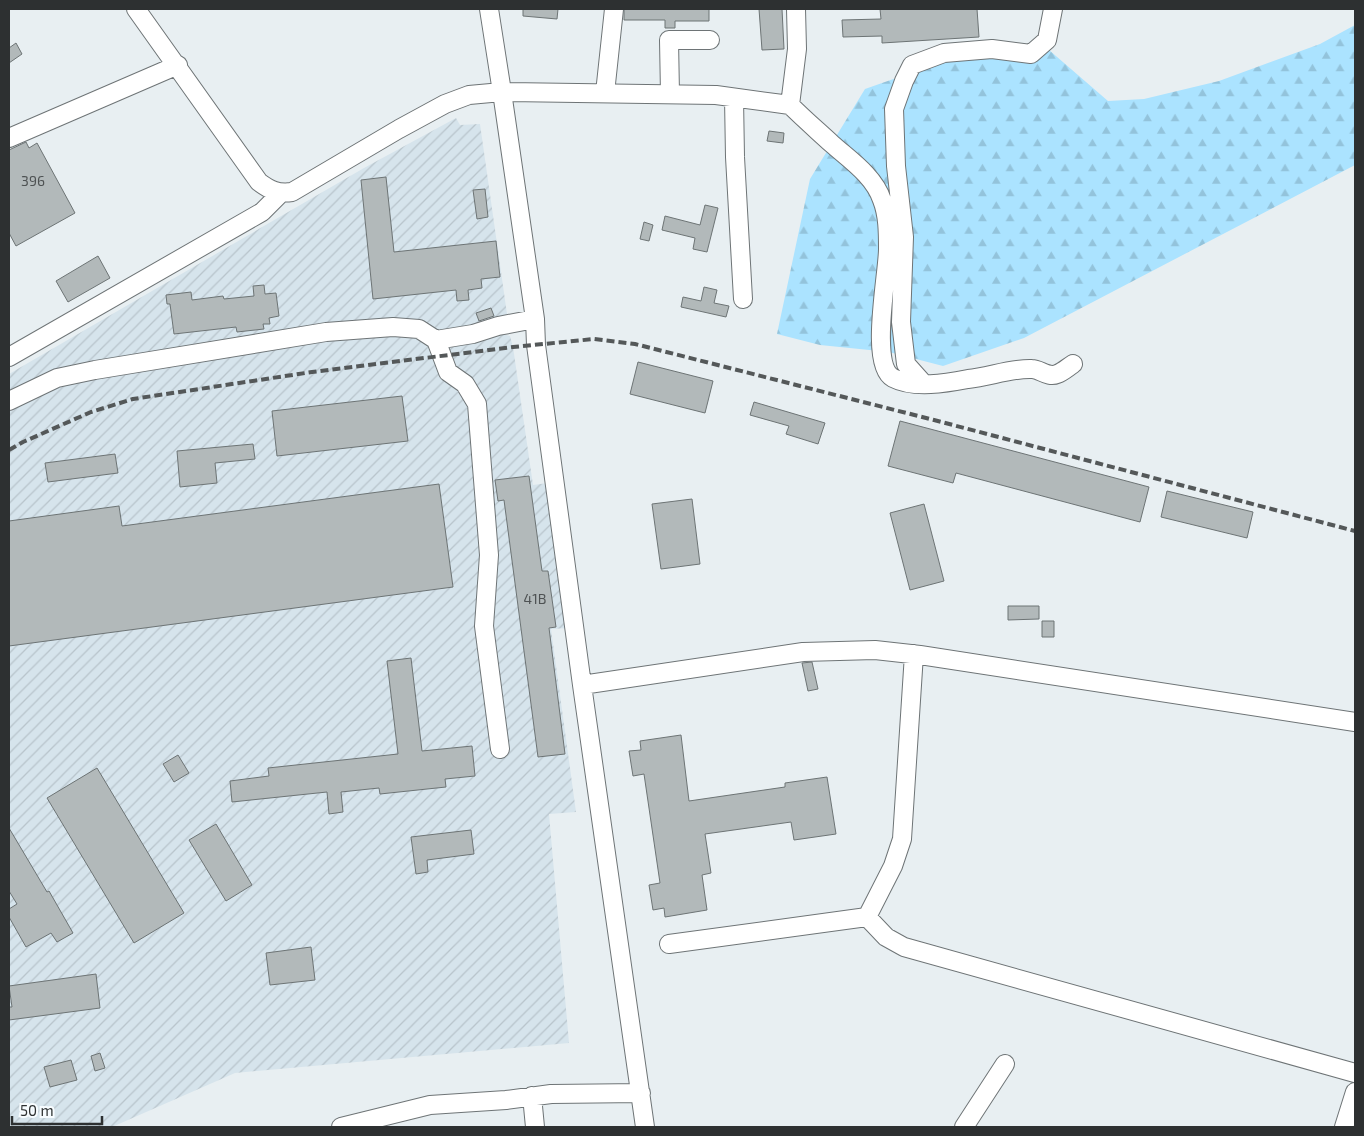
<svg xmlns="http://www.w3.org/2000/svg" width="1364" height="1136" font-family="'Exo 2',sans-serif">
	<defs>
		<pattern id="industrial-furrows" width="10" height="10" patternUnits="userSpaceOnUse" patternTransform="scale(1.25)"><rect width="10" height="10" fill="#d6e4ec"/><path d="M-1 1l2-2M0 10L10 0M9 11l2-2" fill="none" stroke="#b8c4cb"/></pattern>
		<pattern id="forest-firs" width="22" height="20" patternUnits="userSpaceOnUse" patternTransform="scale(1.25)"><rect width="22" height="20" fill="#abe3ff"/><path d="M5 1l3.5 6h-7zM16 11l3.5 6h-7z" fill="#93c3db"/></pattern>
	</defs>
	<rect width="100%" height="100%" fill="#e8eff2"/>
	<path fill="url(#industrial-furrows)" d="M456,118L460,125L480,124L507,314L497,320L499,333L510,336L513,347L533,485L548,483L569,628L551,629L576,812L549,814L569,1043L235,1073L112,1127H9V374L364,168Z"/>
	<path fill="url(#forest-firs)" d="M1355,25V165L1024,338L943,366L889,352L820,345L777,334L810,179L865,89L956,57L1049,50L1108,101L1144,99L1219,81L1320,44Z"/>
	<path fill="#b2b9ba" stroke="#6d7475" d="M523,9H558L557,19L523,16Z
		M624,9H709V21H675V28H665V20H624Z
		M759,9H782L784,49L762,50Z
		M880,9H977L979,37L882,43V36L843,37L842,20L881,19Z
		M16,43L22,54L9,63V48Z
		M769,131L784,133L783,143L767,141Z
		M26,142L29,148L37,143L75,213L16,246L9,233V150Z
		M386,177L394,252L496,241L500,277L481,279L482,288L468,290L469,300L457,301L456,290L373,299L361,180Z
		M485,189L488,217L477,219L473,190Z
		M705,205L718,208L707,252L693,249L695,238L662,230L665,216L700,225Z
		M644,222L653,225L649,241L640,239Z
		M98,256L110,278L68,302L56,281Z
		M264,285L265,294L276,293L279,316L269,318L270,324H263L264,329L237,332L236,327L174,334L170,304H167L166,295L191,292L192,300L223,296L224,299L254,296L253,286Z
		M704,287L717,290L714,303L729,306L726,317L681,307L683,297L701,301Z
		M491,308L494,316L479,321L476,313Z
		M638,362L713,381L705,413L630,394Z
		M402,396L408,441L277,456L272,411Z
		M754,402L825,423L818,444L786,434L789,426L750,415Z
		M900,421L1149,487L1140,522L956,473L953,483L888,466Z
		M253,444L255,459L215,463L217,483L180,487L177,451Z
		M115,454L118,473L48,482L45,463Z
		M529,476L542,571H548L556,627L549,628L565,754L538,757L504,500L498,501L495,480Z
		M439,484L453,587L9,646V521L119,506L122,526Z
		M1167,491L1253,512L1247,538L1161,517Z
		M692,499L700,564L661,569L652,504Z
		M924,504L944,581L910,590L890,513Z
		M1008,606H1039V619L1008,620Z
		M1042,621H1054V637H1042Z
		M411,658L422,751L472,746L475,776L445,779L446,787L380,794L379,788L341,792L343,812L329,814L327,792L232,802L230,781L269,776L268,768L398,754L387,661Z
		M812,662L818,689L808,691L802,663Z
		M681,735L689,801L785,787V783L827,777L836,834L794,840L791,822L705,834L711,873L702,875L707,910L665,917L664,908L653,910L649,885L660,883L644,774L633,776L629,751L641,750L640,741Z
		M178,755L189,773L174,782L163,764Z
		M97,768L184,913L134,943L47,798Z
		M216,824L252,885L226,901L189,840Z
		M9,828L47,892L49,891L73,933L57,942L51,933L26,947L9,917V909L17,904L9,891Z
		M471,830L474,854L427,860L428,872L416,874L411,837Z
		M311,947L315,980L270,985L266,953Z
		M96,974L100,1008L9,1020V1007H12L9,986Z
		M100,1053L105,1068L95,1071L91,1056Z
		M71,1060L77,1080L50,1087L44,1067Z"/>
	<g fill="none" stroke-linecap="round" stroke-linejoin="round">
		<defs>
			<path id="minor" d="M136,9L259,182C270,190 277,194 292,192L399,129L445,104L469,95L502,92L535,319L536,345L582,685L645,1127
				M489,9L502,92L716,95L790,105L797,49L796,9
				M605,93L614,9
				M670,94L669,40H710
				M734,98L735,157L743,299
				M790,105C804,119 818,131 832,144C850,160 874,176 882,200C888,215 888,233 888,249C888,274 869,365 893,378C914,389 947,383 968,379C989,377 1011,368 1032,369C1040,369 1048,378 1057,374C1063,372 1068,367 1073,364
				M9,138L178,65
				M436,340L473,334L498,326L535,319
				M9,357L262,212L280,194
				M923,383L906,364L901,322L904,237L896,166L894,109L904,81L912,65L944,53L992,49L1031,54L1047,40L1053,9
				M9,401L57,378L95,370L326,332L393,327L419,329L436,340L448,372L465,384L477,404L489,555L484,626L500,749
				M582,685L803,652L875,650L920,655L1355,722
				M867,917L886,937L904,947L1355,1073
				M669,944L867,917L893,866L902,839L914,654
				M532,1096L535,1127
				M341,1127L430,1105L506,1100L551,1094L641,1093
				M964,1127L1005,1064
				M1344,1127L1355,1092"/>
		</defs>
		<use href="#minor" stroke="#6e7476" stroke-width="20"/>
		<use href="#minor" stroke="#fff" stroke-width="18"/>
		<path stroke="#545859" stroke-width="4" stroke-dasharray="8 4" stroke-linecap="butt" d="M9,450L23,442L91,412L133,399L312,372L513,347L594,339L635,344L934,420L1355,531"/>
	</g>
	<g text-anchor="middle" stroke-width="5" stroke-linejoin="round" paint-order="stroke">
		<g font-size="14" fill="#4e5253">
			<text x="33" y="186">396</text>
			<text x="535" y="604">41В</text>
		</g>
	</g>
	<rect width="1364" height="1136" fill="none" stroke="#2d3031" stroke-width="20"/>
	<path d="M12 1116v8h90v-8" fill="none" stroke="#2d3031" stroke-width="2.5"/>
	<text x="20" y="1116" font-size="15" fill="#2d3031" stroke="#f7fcff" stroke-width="4" paint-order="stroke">50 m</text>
</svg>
